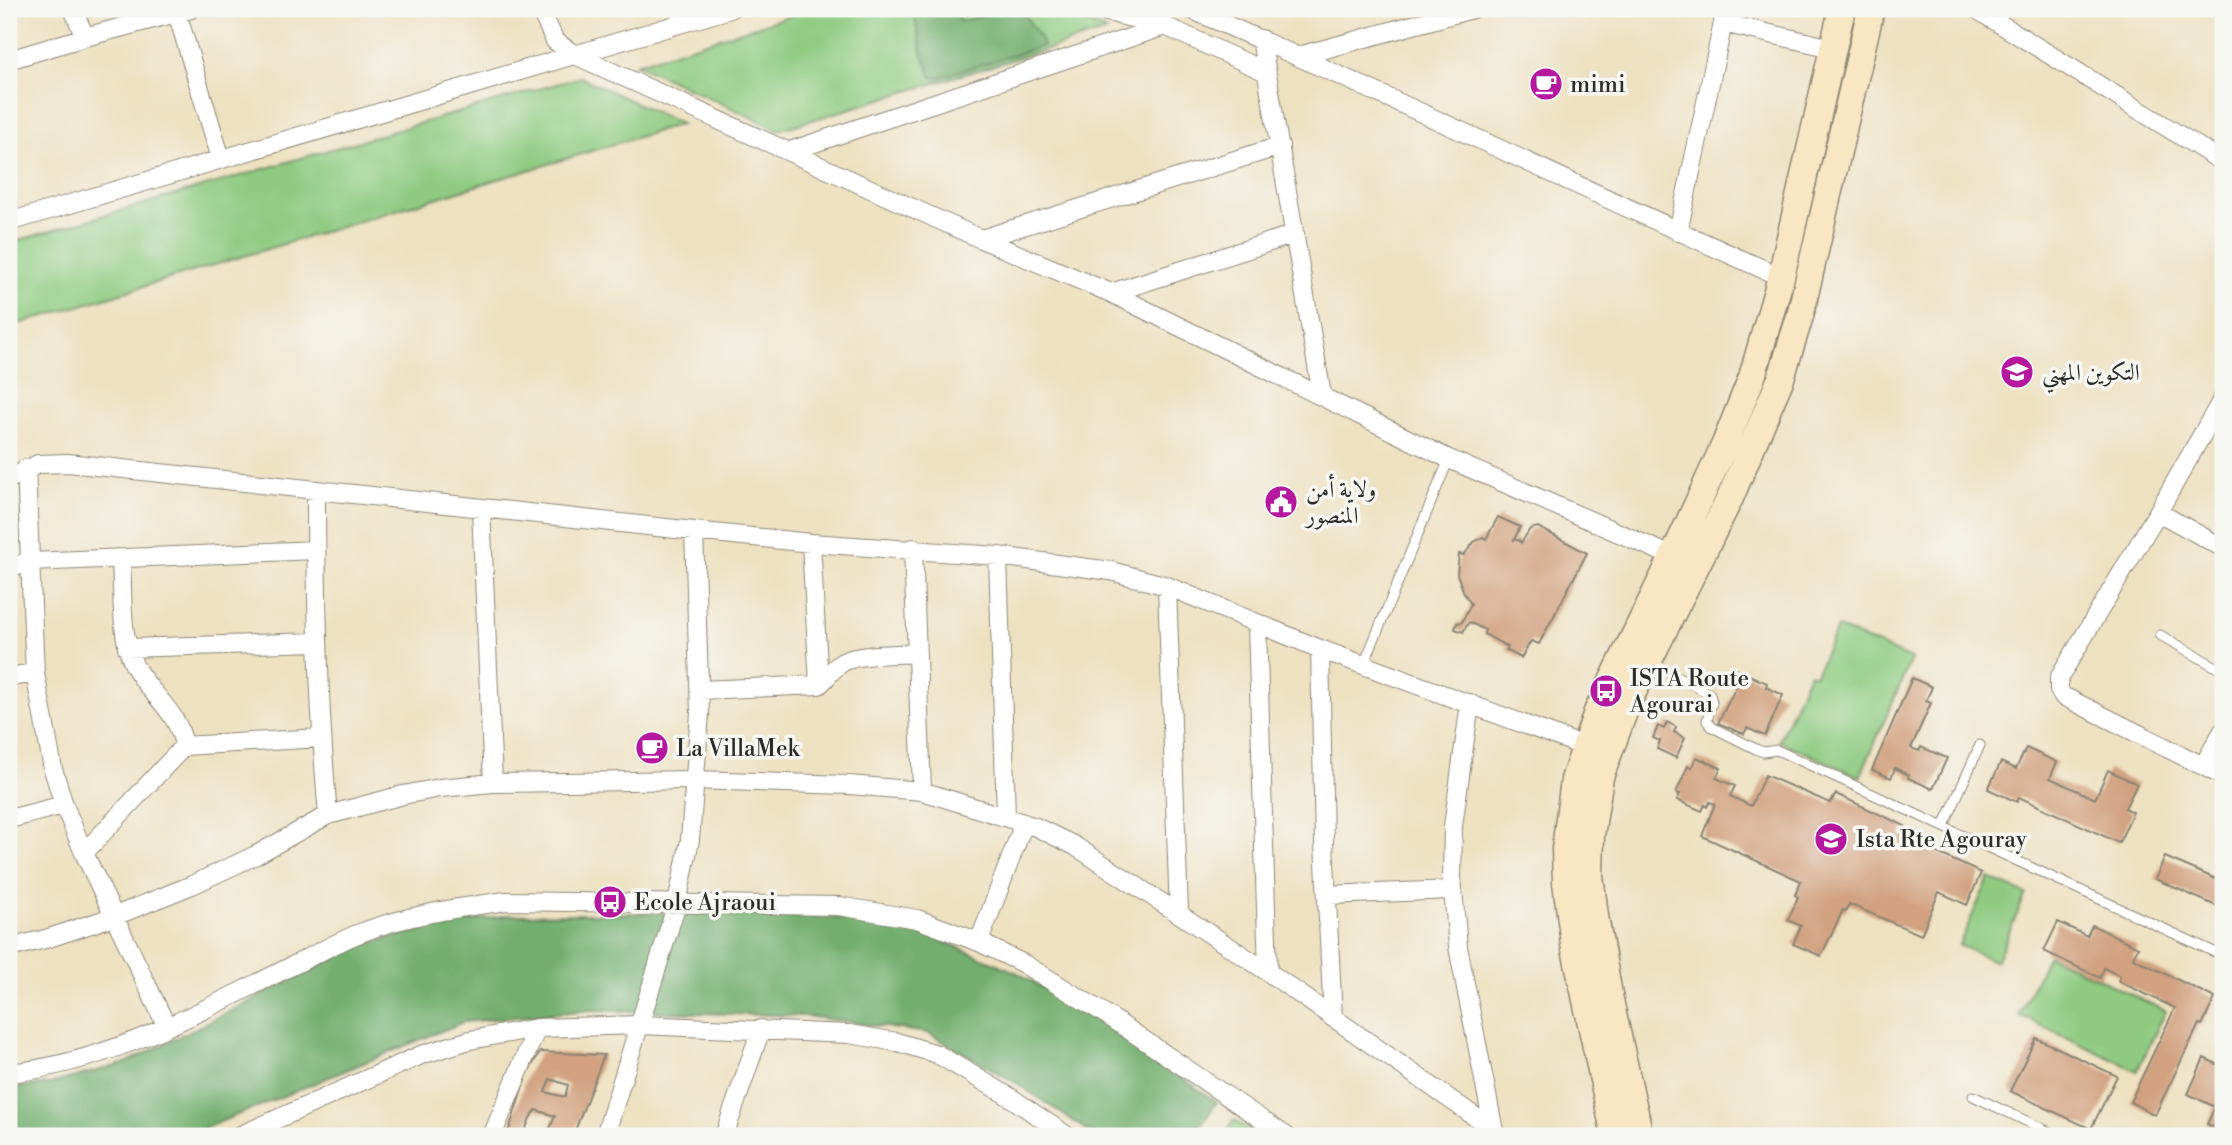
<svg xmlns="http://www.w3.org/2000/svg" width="2232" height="1145" font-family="'Libre Bodoni',Amiri,serif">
	<rect width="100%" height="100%" fill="#f6f6f2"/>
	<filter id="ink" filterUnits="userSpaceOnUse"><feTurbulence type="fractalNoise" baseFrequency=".0143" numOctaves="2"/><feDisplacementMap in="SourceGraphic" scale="14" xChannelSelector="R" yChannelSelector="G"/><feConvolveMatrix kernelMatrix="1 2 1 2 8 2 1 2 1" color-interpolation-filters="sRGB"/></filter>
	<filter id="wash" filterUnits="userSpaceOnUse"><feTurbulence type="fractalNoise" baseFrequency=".00686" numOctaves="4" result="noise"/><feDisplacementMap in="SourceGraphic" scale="28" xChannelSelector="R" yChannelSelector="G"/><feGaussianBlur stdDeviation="1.57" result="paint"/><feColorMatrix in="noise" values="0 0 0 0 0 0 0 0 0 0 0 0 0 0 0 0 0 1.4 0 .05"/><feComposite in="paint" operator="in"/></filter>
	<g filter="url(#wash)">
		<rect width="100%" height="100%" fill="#eee1c1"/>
		<path fill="#8ecb80" stroke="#5c7b56" stroke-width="2" d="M812,9H1055L1107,31L779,130L636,64Z
			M580,77L681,124L9,327V243Z
			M1837,627L1911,659L1860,777L1779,741L1809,673L1815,675Z
			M1989,878L2026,894L1996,962L1959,945Z
			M2048,955L2166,1011L2137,1071L2019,1015Z
			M1234,1120L1259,1136H1223Z"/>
		<path fill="#72af6e" stroke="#4e6d4c" stroke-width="2" d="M913,9H956L960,22L1004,9H1021L1040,38L1043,46L938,78L932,77L922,52Z
			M654,913L837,918L917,930L1018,973L1087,1014L1217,1102L1194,1136H1095L1018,1084L928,1033L805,1016L591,1010L463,1022L186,1136H9V1088L50,1084L126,1063L362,945L437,926L509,915Z"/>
		<g id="blocks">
			<path fill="#d2a17f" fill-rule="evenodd" d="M1498,517L1520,527L1514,540H1519L1521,543L1530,529L1538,527L1587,553L1539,644L1531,641L1521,658L1506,650L1508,647L1484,634L1485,630L1469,622L1463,632L1455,629L1457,623L1462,622L1471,604L1464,593L1457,574L1459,554L1464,555L1474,542L1483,537L1486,539Z
				M1733,668L1767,683L1766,687L1783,695L1765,736L1747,728L1744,734L1718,723L1736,687L1726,683Z
				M1912,678L1932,687L1926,701L1931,703L1911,748L1919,751L1921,747L1947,758L1933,789L1908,778L1909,775L1895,768L1891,778L1872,770Z
				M1667,722L1676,727L1674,732L1685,738L1676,758L1657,749L1660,741L1653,738L1658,726L1664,729Z
				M2026,748L2057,762L2050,778L2095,799L2108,770L2137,784L2125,808L2133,812L2119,843L2019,797L2017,802L1988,789L2001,762L2016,769Z
				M1696,757L1721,768L1716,778L1735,786L1730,796L1751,806L1765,775L1830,803L1836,794L1905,826L1901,836L1981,873L1967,905L1939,892L1921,935L1849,904L1846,911L1843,910L1821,956L1793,944L1801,926L1788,920L1798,897L1795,895L1801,881L1702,836L1715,804L1710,802L1707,807L1705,805L1702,811L1677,800L1680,794L1676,793L1688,766L1692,767Z
				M2165,857L2223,882V909L2155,879Z
				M2058,922L2087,936L2092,925L2138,947L2133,958L2215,998L2202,1025L2199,1024L2155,1115L2130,1102L2175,1008L2118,981L2120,976L2104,968L2100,978L2044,951Z
				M2036,1038L2117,1076L2091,1129L2010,1091Z
				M540,1052L604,1055L573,1136H547L555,1116L536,1110L530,1118L524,1133L534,1136H507L527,1074ZM550,1079L568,1085L565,1097L545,1092Z
				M2204,1058L2223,1067V1131L2207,1124L2215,1107L2188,1094Z"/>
		</g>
	</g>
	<g filter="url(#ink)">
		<use href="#blocks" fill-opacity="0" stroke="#8c8676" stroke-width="2"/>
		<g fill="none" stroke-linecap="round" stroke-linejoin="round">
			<defs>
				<path id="service" d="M2160,635L2223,671
					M1649,661L1710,694L1712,703L1707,721L1712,727L1756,749L1763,752L1777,750L2223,956
					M1364,664L1449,459
					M1944,826L1980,745
					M1973,1096L2058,1136"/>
				<path id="minor" d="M73,9L85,37
					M540,9L555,41L575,55L981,239L1111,293L1449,459L1683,561
					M1095,9L1165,26L1266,72
					M1190,9C1389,95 1583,190 1781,277
					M1976,9L2223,162
					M177,13L221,159
					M1723,23L1832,48
					M1261,39L1322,395
					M1299,56L1472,9
					M9,60L85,37L191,9
					M790,151L1165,26
					M9,222L730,9
					M1678,232L1723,23L1724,9
					M981,239L1280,146
					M1111,293L1295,234
					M2223,398L2158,512L2059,678V690L2063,696L2223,776
					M26,468L35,673L53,769L64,805L84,853L167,1027
					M9,479L38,464L68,463L694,531L811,543L998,556L1111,571L1167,586L1320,649L1594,750
					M316,490C316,599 318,706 328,815
					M481,508L493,783
					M2158,512L2223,548
					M811,543L819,685
					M913,548L922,791
					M998,556L1006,817
					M121,559C123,590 120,637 134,665C150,696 178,709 184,746
					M9,567L30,562L316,550
					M1167,586L1179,913
					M1257,625L1268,972
					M127,648L317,642
					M1320,649L1324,843L1333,1018
					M9,677L35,673
					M699,690L819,685C828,678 832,668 843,662C861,653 896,655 916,653
					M1470,703L1453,826L1452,878L1458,947L1495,1136
					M2203,766L2223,731
					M9,819L64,805
					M84,853L184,746L321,738
					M1327,895L1453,890
					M979,942L1024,823
					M9,948L49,938L115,916L192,885L256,855L328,815L403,795L440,788L493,783L694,780L849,785L922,791L1036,827L1075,846L1268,972L1494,1130
					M9,1073C113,1062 200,1011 292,966C314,955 337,942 360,933C406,915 457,908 506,901L839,906L917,919L979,942L1024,964L1104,1013L1286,1136
					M239,1136L421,1055L470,1040L537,1028L640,1025L849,1034L897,1042L937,1054L1010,1097L1067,1136
					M492,1136L537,1028
					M605,1136L677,903L690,840L700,713L694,531
					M724,1136L761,1029"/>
				<path id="secondary" d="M1615,1136L1574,944L1566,882L1565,849L1574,780L1597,712L1673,557L1725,444L1752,377L1781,277L1842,9
					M1640,1136L1610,1000L1595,916L1590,875L1591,835L1600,777L1627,704L1730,498L1781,378L1800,316L1871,9"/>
			</defs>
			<use href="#service" stroke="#8c8676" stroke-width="11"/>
			<use href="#minor" stroke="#8c8676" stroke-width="20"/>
			<use href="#secondary" stroke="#8c8676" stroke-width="29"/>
			<path stroke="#8c8676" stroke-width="3.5" stroke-dasharray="5 5" stroke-linecap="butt" d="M1664,1136L1695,1132L1732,1136"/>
			<use href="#service" stroke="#fff" stroke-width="9"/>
			<use href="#minor" stroke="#fff" stroke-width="18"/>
			<use href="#secondary" stroke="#f9e7c3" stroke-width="26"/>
		</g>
	</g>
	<defs>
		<symbol id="cafe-disc" viewBox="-11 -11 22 22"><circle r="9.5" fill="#b5179e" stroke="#f6f6f2"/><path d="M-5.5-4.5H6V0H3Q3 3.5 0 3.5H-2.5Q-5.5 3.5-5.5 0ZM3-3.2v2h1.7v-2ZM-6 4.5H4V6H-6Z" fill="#fff"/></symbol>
		<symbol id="school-disc" viewBox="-11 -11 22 22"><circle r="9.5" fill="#b5179e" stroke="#f6f6f2"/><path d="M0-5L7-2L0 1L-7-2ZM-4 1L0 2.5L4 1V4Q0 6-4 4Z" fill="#fff"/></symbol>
		<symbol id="civic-disc" viewBox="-11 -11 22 22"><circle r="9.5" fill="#b5179e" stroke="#f6f6f2"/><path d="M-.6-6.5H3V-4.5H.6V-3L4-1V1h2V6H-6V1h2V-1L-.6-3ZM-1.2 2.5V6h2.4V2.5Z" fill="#fff"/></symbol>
		<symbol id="bus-disc" viewBox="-11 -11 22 22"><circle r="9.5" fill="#b5179e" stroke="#f6f6f2"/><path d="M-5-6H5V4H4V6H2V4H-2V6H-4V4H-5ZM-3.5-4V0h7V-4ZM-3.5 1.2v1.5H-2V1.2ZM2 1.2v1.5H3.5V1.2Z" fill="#fff"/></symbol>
		<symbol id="university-disc" viewBox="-11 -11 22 22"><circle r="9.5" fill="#b5179e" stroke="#f6f6f2"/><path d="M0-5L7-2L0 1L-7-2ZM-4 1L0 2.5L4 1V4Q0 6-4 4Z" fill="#fff"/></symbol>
	</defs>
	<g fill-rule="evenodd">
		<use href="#cafe-disc" x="1527" y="65" width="38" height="38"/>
		<use href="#school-disc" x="1998" y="353" width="38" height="38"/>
		<use href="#civic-disc" x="1262" y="483" width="38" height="38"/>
		<use href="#bus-disc" x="1587" y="672" width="38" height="38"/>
		<use href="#cafe-disc" x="633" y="729" width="38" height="38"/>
		<use href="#university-disc" x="1812" y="820" width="38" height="38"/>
		<use href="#bus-disc" x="591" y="883" width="38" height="38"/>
	</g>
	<g text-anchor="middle" stroke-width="7" stroke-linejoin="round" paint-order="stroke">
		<g font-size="23" fill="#2b2b2b" stroke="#f6f6f2" text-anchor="start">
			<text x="1570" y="92">mimi</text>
			<text x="2042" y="380">التكوين المهني</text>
			<text x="1306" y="497">ولاية أمن<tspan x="1306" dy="26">المنصور</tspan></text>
			<text x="1630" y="686">ISTA Route<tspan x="1630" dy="26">Agourai</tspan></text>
			<text x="676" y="756">La VillaMek</text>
			<text x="1856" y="847">Ista Rte Agouray</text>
			<text x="634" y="910">Ecole Ajraoui</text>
		</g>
	</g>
	<rect width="2232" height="1145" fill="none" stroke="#f6f6f2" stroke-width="35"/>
</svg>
